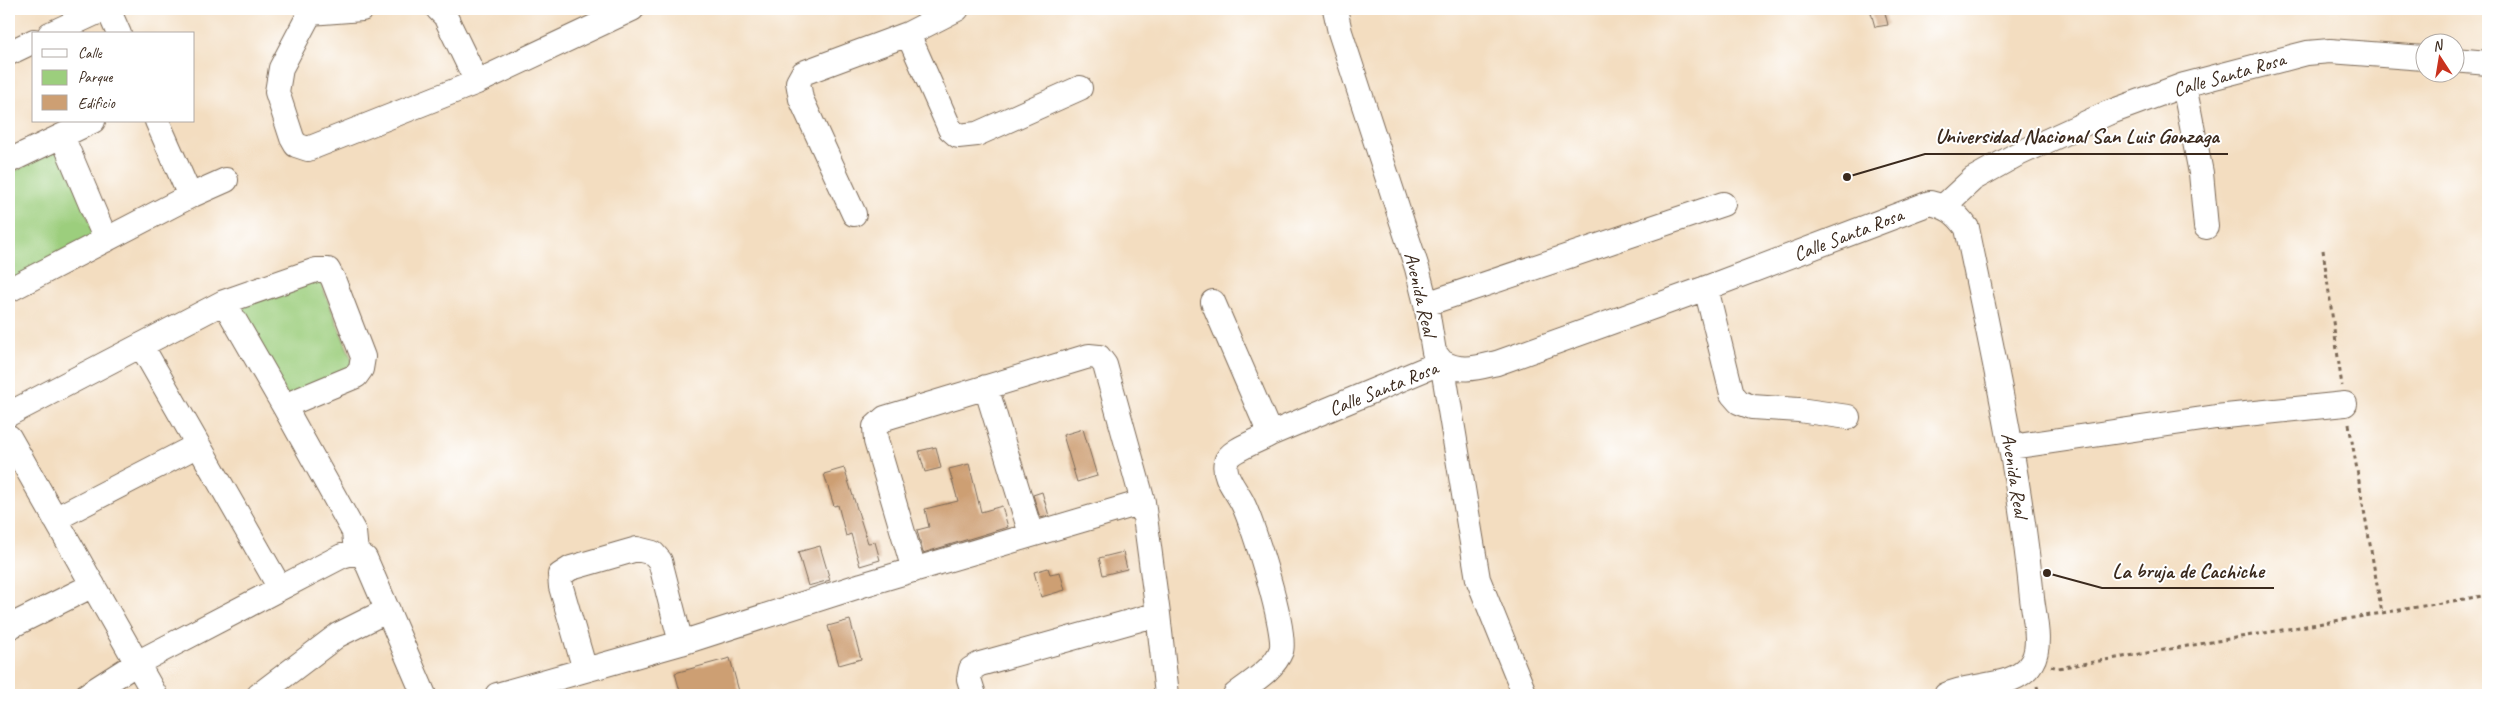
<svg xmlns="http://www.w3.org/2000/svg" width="2497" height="704" font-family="Caveat,sans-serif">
	<rect width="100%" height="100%" fill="#fff"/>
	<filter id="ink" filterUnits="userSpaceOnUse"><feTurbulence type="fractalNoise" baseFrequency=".02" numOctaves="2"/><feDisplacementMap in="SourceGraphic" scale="10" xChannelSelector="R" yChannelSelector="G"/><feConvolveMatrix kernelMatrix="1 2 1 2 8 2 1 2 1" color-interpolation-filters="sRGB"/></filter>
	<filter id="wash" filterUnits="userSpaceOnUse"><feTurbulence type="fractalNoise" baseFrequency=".0096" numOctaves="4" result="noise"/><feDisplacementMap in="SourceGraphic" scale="20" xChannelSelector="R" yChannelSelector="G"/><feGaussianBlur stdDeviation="1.12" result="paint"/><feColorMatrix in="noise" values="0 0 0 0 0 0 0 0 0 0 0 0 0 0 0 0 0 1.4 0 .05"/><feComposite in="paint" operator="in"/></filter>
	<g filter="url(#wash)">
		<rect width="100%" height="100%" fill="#f3ddc0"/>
		<path fill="#9cce7d" stroke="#6c7c4e" d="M60,149L96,237L9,282V174Z
			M318,276L354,365L288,397L242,315L244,307Z"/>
		<g id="blocks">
			<path fill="#cd9f73" d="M1870,9H1884L1888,25L1875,27Z
				M1083,429L1097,476L1077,482L1063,435Z
				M936,447L941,468L925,472L919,451Z
				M969,464L981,512L1002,506L1008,527L923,553L917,530L929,527L925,509L958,501L949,469Z
				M844,468L868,543L875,542L880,560L860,566L851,534L846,536L838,505L834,506L824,474Z
				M1042,492L1049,516L1040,518L1033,495Z
				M820,546L830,580L808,586L798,552Z
				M1123,552L1127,569L1103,575L1099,558Z
				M1048,568L1050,574L1060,572L1065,590L1041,597L1034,572Z
				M850,620L861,659L839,665L828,626Z
				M730,658L740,695H681L675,673Z"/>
		</g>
	</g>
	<g filter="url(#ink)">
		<use href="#blocks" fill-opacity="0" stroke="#7b6957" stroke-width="1"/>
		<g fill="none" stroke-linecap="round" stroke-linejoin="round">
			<defs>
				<path id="minor" d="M108,9L119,34
					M311,9L310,13L362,9
					M438,9L445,16L477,82
					M1335,9L1340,32L1417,268L1426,304L1434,352L1442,362L1478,579L1525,695
					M310,13L281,68L277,92L292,138L296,145L308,149L477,82L632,9
					M50,34L104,9
					M908,34L950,129L958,136L977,134L1080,88
					M9,53L34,41
					M2454,60L2488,63
					M2184,85L2201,173L2206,227
					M157,121L190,196
					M62,136L106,240
					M9,161L93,121
					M1944,206L1973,179L2016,155L2108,113L2184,85L2307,53L2330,51L2424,58
					M854,214L801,99L798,82L803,73L908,34L957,9
					M1706,288L1732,394L1739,402L1752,407L1799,410L1848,417
					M9,290L190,196L226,180
					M1213,302L1270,434C1259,441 1229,450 1226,462C1222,476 1237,491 1243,504C1253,524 1288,633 1281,651C1273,671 1251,682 1235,695
					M1426,304L1723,204
					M141,345L280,588
					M986,387L1031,534
					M284,406L354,532L356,552
					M9,414L224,302L316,270H328L333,279L363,357L361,369L356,376L284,406L224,302
					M1270,434L1442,362C1461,373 1476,368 1497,363L1706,288L1930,203C1948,207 1956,213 1967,228C1992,350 2020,473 2032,598C2034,616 2042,645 2032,662C2016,690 1972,682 1946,695
					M9,437L155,695
					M2011,447L2216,417L2345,404
					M55,519L198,445
					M914,570L876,441L875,427L885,418L1089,356L1099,357L1105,365L1143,502L1158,614L1167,695
					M9,627L93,585
					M585,670L561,587L560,575L571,568L637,549L653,553L660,561L681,643
					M87,695L137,663L342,556L356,552L365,558L424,695
					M259,695L338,635L388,610
					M497,695L681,643L862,585L1143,502
					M974,695L969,679L971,669L980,664L1158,614"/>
			</defs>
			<use href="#minor" stroke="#7b6957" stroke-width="26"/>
			<path stroke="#7b6957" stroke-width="3" stroke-dasharray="4 4" stroke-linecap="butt" d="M2323,250L2342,386
				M2349,424L2382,613
				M2051,666L2058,668L2488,595
				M2037,686L2039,695"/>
			<use href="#minor" stroke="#fff" stroke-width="24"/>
		</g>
	</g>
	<g text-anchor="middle" stroke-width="4" stroke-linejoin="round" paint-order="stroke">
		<g font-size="20" fill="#3b2a1e" stroke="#fff">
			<text transform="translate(2229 74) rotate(-16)" y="7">Calle Santa Rosa</text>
			<text transform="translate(1848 234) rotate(-21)" y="7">Calle Santa Rosa</text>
			<text transform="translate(1421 294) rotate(77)" y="7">Avenida Real</text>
			<text transform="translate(1383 388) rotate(-22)" y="7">Calle Santa Rosa</text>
			<text transform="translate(2015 475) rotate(81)" y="7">Avenida Real</text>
		</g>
	</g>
	<path fill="none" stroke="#3b2a1e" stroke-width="2" d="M1847 177L1925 154H2228M2047 573L2102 588H2274"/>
	<g fill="#3b2a1e" stroke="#fff" stroke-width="2">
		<circle cx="1847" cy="177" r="5"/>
		<circle cx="2047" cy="573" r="5"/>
	</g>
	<g font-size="21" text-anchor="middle" font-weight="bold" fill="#3b2a1e" stroke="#fff" stroke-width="4" stroke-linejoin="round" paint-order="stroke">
		<text x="2077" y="143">Universidad Nacional San Luis Gonzaga</text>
		<text x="2188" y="578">La bruja de Cachiche</text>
	</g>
	<rect width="2497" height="704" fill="none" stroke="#fff" stroke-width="30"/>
	<rect x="32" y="32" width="162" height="90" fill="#ffffff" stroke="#b1aaa5"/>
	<rect x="42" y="49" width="25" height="8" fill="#ffffff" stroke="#b1aaa5"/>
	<text x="78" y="58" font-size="15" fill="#3b2a1e">Calle</text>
	<rect x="42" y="70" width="25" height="15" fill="#9cce7d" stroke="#b1aaa5"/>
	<text x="78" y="82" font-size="15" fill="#3b2a1e">Parque</text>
	<rect x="42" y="95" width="25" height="15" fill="#cd9f73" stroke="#b1aaa5"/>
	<text x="78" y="108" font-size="15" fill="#3b2a1e">Edificio</text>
	<g transform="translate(2440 58) rotate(348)"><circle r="24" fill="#ffffff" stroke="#b1aaa5"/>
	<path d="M0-4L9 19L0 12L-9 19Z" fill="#c8321e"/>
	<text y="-8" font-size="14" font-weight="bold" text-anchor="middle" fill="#3b2a1e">N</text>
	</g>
</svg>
